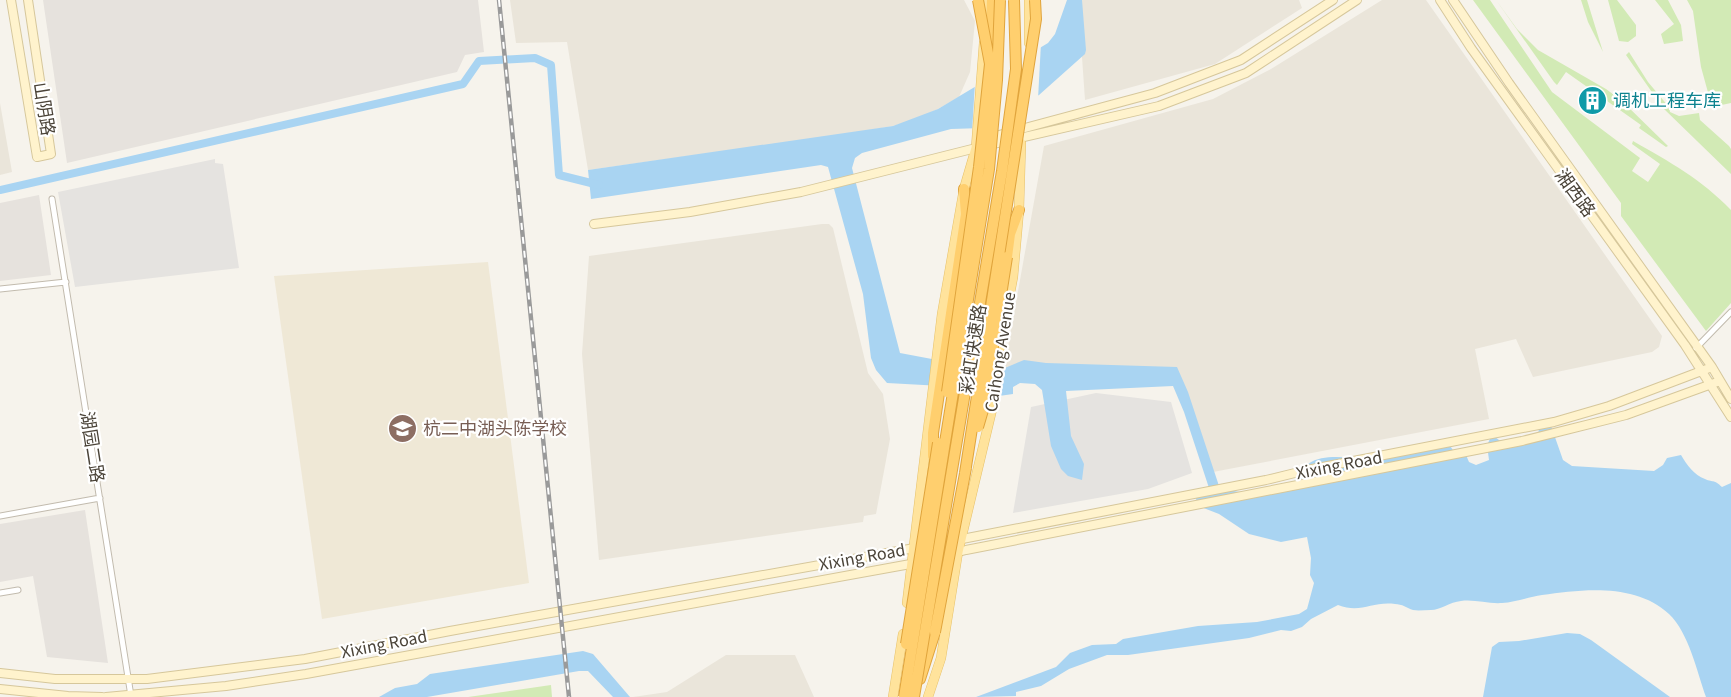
<svg xmlns="http://www.w3.org/2000/svg" width="1731" height="697" font-family="'Source Sans 3','Noto Sans SC',sans-serif">
	<rect width="100%" height="100%" fill="#f6f3ec"/>
	<path fill="#eae5da" d="M510,0H964L975,21L970,72L959,97L938,109L914,120L893,126L840,135L588,170L567,42L516,43Z
		M1078,0H1299L1302,8L1215,64L1085,100Z
		M1382,0H1426L1662,336L1659,347L1652,352L1533,377L1516,339L1475,349L1489,419L1213,472L1178,374L1003,375L1044,146L1213,99L1271,69Z
		M0,103L12,172L0,175Z
		M822,224H829L833,228L868,373L883,394L890,439L876,514L864,516L863,522L599,560L582,354L589,256Z
		M726,655H795L814,697H633L667,692Z"/>
	<path fill="#e6e2dd" d="M43,0H478L484,52L465,55L457,72L67,163Z
		M39,195L51,275L0,281V203Z
		M85,510L108,663L47,657L33,576L0,582V524Z"/>
	<path fill="#efe8d6" d="M488,262L529,583L322,619L274,276Z"/>
	<path fill="#d2eab5" d="M1473,0H1490L1552,92L1640,158L1632,171L1648,182L1660,164L1632,144L1633,141C1670,162 1701,179 1731,210V303L1706,331L1621,216V203Z
		M1496,0L1517,29L1538,50L1606,89L1621,100L1668,146L1666,147L1639,128L1641,125L1566,72L1557,85L1554,82Z
		M1581,0H1587L1603,52L1588,22Z
		M1608,0H1617L1636,25V36L1628,42L1619,41Z
		M1655,0H1668L1681,25L1683,41L1664,44L1661,34L1674,24Z
		M1687,0H1731V103L1712,107L1701,67L1693,11Z
		M1629,52L1648,82L1669,107L1670,112L1679,116L1699,113L1700,120L1729,146L1731,149V174L1663,108L1626,55Z
		M551,685L552,697H468Z"/>
	<path fill="#e5e3e0" d="M215,159V163L223,164L239,268L75,287L58,192Z
		M1096,393L1171,402L1192,473L1148,489L1013,513L1031,407Z"/>
	<path fill="#a9d4f2" d="M1067,0H1082L1086,50L1085,54L1039,95L983,128L951,129L862,153L855,158L852,168L900,353L985,369L1000,370L1024,360L1046,363L1177,367L1188,392L1220,489C1243,492 1268,498 1290,490C1295,481 1299,469 1308,464C1324,453 1344,459 1362,457C1391,452 1419,440 1448,443L1455,453L1466,455L1469,462L1476,465L1489,460L1487,445L1490,439L1495,437L1503,443L1538,436L1539,428L1550,423L1563,460L1572,466L1654,471L1663,465L1667,458L1681,455C1687,465 1694,475 1705,479C1714,483 1714,479 1722,487L1731,483V697H1706C1697,672 1689,633 1669,614C1636,583 1583,589 1542,595C1529,597 1515,602 1502,603C1488,604 1474,599 1461,601C1450,602 1440,610 1431,610C1425,610 1418,611 1413,610C1407,608 1402,604 1395,604C1372,601 1361,614 1338,605L1311,619L1302,627L1291,631L1281,630L1249,638L1128,655H1107L1069,669L1041,686L1016,692V696L976,697L1056,667L1070,653L1092,645L1116,644L1123,639L1198,626L1257,622L1299,614L1307,609L1314,583L1310,575L1311,558L1307,537L1281,542L1249,534L1219,514L1201,507L1194,496L1209,488L1184,412L1173,386L1066,391L1071,436L1084,464L1082,480L1068,476L1061,469L1051,446L1042,390L1035,384L1020,383L1013,387V394L999,396L942,386L887,383L876,370L871,358L863,294L828,167L821,165L591,199L588,170L893,126L938,109L1048,43L1055,34Z
		M1567,633L1580,634L1591,640L1670,697H1483L1492,647L1499,642L1519,641Z
		M583,651L593,654L630,697H613L588,671H579L427,697H379L395,688L417,684L430,674Z"/>
	<path fill="#f6f3ec" d="M1041,43L1038,99L982,131L972,132L975,83Z"/>
	<g fill="none" stroke-linecap="round" stroke-linejoin="round">
		<path stroke="#a9d4f2" stroke-width="8" d="M0,190L463,84L479,61L535,58L551,65L559,175L599,185"/>
		<defs>
			<path id="street" d="M52,199L131,696
				M0,289L66,282
				M1696,348L1731,312
				M0,516L100,498
				M0,593L18,590"/>
			<path id="secondary" d="M11,0L37,157L51,154L28,0
				M1440,0L1471,48L1685,345L1731,417
				M1453,0L1509,83L1712,367L1731,399
				M988,138L1155,93L1241,60L1333,0
				M594,224L690,212L801,192L976,148L1159,106L1246,73L1357,0
				M957,540L1266,480L1307,470L1554,422L1609,406L1712,367
				M932,559L966,550L1522,441L1626,415L1720,381
				M0,673L55,679H147L305,659L450,631L920,547
				M0,689L68,696L102,697
				M106,697L226,686L306,674L916,563"/>
			<path id="primary" d="M985,21L986,0
				M1029,43V0
				M907,603L942,314L964,189L976,148L984,43
				M893,697L903,634
				M928,697L941,658L958,552L994,401L996,366L1013,277L1019,210L1021,143"/>
			<path id="highway" d="M990,51L992,0
				M1007,257L1010,234L1019,210
				M933,456V433L966,214L964,189
				M920,679L935,632"/>
		</defs>
		<use href="#street" stroke="#c2bbae" stroke-width="7"/>
		<use href="#secondary" stroke="#d6c79b" stroke-width="10"/>
		<use href="#primary" stroke="#e6c16a" stroke-width="10"/>
		<use href="#highway" stroke="#e0a43c" stroke-width="12"/>
		<use href="#street" stroke="#fff" stroke-width="5"/>
		<use href="#secondary" stroke="#fff3cd" stroke-width="8"/>
		<use href="#primary" stroke="#ffe39c" stroke-width="9"/>
		<use href="#highway" stroke="#ffcf6e" stroke-width="10"/>
		<defs>
			<path id="rail" d="M499,0L569,697"/>
		</defs>
		<use href="#rail" stroke="#9a9a9a" stroke-width="4.5"/>
		<use href="#rail" stroke="#fff" stroke-width="2" stroke-dasharray="7" stroke-linecap="butt"/>
		<defs>
			<path id="highway-bridge" d="M947,392L979,167L990,64L978,0
				M978,427L983,410L1007,257
				M965,473L1036,19L1035,0
				M935,632L966,468
				M906,644L938,443
				M904,697L989,169L997,80L1000,0
				M914,697L1002,171L1016,69L1014,0"/>
		</defs>
		<use href="#highway-bridge" stroke="#e0a43c" stroke-width="12" stroke-linecap="butt"/>
		<use href="#highway-bridge" stroke="#ffcf6e" stroke-width="10"/>
	</g>
	<defs>
		<symbol id="building-disc" viewBox="-11 -11 22 22"><circle r="9.5" fill="#0f9aa8" stroke="#fff"/><path d="M-4-6H4V6H1V3H-1V6H-4ZM-2.5-4.3h1.7v1.8h-1.7ZM.8-4.3h1.7v1.8H.8ZM-2.5-1h1.7V.8h-1.7ZM.8-1h1.7V.8H.8Z" fill="#fff"/></symbol>
		<symbol id="school-disc" viewBox="-11 -11 22 22"><circle r="9.5" fill="#8d6e63" stroke="#fff"/><path d="M0-5L7-2L0 1L-7-2ZM-4 1L0 2.5L4 1V4Q0 6-4 4Z" fill="#fff"/></symbol>
	</defs>
	<g fill-rule="evenodd">
		<use href="#building-disc" x="1576" y="84" width="33" height="33"/>
		<use href="#school-disc" x="386" y="412" width="33" height="33"/>
	</g>
	<g text-anchor="middle" stroke-width="4.5" stroke-linejoin="round" paint-order="stroke">
		<g font-size="18" fill="#0d838f" stroke="#fff" text-anchor="start">
			<text x="1613" y="107">调机工程车库</text>
		</g>
		<g font-size="18" fill="#4b4439" stroke="#fff">
			<text transform="translate(44 109) rotate(81)" y="6">山阴路</text>
			<text transform="translate(1575 193) rotate(54)" y="6">湘西路</text>
			<text transform="translate(973 349) rotate(-81)" y="6">彩虹快速路</text>
			<text transform="translate(1000 352) rotate(-81)" y="6">Caihong Avenue</text>
			<text transform="translate(92 447) rotate(81)" y="6">湖园二路</text>
			<text transform="translate(1339 465) rotate(-11)" y="6">Xixing Road</text>
			<text transform="translate(862 557) rotate(-10)" y="6">Xixing Road</text>
			<text transform="translate(384 644) rotate(-11)" y="6">Xixing Road</text>
		</g>
		<g font-size="18" fill="#785e54" stroke="#fff" text-anchor="start">
			<text x="423" y="435">杭二中湖头陈学校</text>
		</g>
	</g>
</svg>
